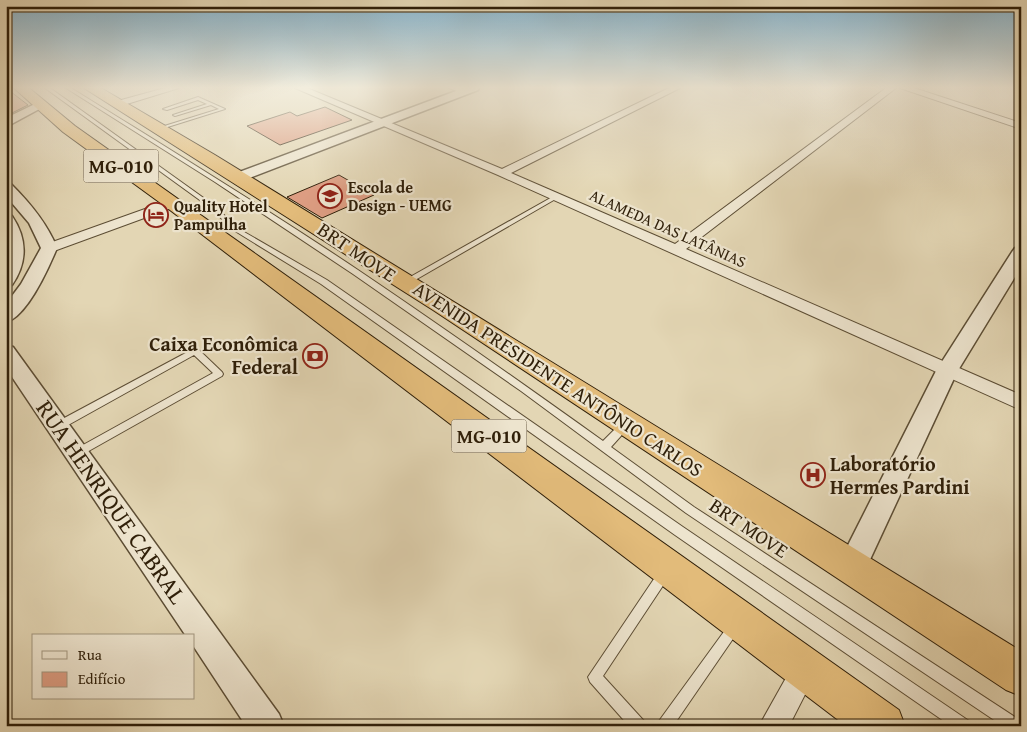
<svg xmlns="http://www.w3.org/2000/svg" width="1027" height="732" font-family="'Gentium Book Plus',serif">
	<rect width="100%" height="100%" fill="#e3d6b4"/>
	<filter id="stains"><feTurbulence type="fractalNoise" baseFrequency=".004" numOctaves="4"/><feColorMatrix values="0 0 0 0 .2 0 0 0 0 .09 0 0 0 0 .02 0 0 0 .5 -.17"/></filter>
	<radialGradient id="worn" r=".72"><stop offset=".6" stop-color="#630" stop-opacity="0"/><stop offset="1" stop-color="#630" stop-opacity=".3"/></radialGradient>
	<path fill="#dd9d82" stroke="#2f1f09" d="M6,88L28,105L6,116Z
		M325,107L352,120L280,145L247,126L290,112L297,116Z
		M339,175L374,195L322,218L287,197Z"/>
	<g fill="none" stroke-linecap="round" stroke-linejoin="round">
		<defs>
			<path id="service" d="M45,88H50L212,204L239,229L327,280L683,527L969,721L971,726H951L675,535L321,284L235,231L208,206Z
				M66,88H71C167,148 264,207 358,270C441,326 522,383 603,441L623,421L626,420L629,421L631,424L629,427L611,447L694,507L1021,721V726H1003L686,513L521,391L353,274L215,182Z
				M198,97L225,109L158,130V128L219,109L211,105L175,116L173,115L207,104L198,100L167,110L163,109Z
				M554,196L559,197L410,283H407L403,281Z
				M195,348L198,349L222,372L223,374L222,376L78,457L74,456L73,453L74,450L213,373L194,355L61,429L58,430L55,429L53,426L55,423Z
				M664,568L668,570L670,574L668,578L603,676L644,721L646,726H629L590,682L588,677L660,570Z
				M735,620L739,622L741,626L739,630L673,726H657L659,721L731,622Z"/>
			<path id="minor" d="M165,88H179L117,107L112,104L114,102Z
				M295,88H307L502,169L669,88H680L511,173L675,244L886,88H896L686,249L1021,395V410L498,175Z
				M449,88H463L469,91L464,94Z
				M900,88H914L1021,123V129Z
				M173,199L179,203L177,206L54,251H44L42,248L44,245Z
				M805,656L814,660L818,669L789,726H759L796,660Z"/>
			<path id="tertiary" d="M464,88H479L478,90L244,180H234L232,177L234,174Z
				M39,102L43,103L45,105L43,107L6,127V118Z
				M6,183L11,184C30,203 47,223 57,248C49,267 27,317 6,322V304L21,284L41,248L29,223L6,196Z
				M6,214L12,216C27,238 28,262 12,285L6,286Z
				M1021,247V267L957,372L861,579L851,583L841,579L837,569L841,559L936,371L1012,252L1015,248Z
				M6,345L13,347L279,714L284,726H246L194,647V636H186L6,368Z"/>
			<path id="trunk" d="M14,88H29L75,126L899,710L905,726H846L166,207L63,132Z
				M84,88H101L215,155L1021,651V696L1006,690L433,310Z"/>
		</defs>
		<use href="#service" stroke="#5c4d34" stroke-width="2"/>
		<use href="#minor" stroke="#5c4d34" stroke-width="2"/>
		<use href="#tertiary" stroke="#5c4d34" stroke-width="3"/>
		<use href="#trunk" stroke="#2f1f09" stroke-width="2"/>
		<use href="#service" fill="#ede4ce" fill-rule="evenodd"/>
		<use href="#minor" fill="#ede4ce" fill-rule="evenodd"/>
		<use href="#tertiary" fill="#ede4ce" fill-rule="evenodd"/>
		<use href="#trunk" fill="#e2bb7a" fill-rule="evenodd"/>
	</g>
	<linearGradient id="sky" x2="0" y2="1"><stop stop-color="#87b6d0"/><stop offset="0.46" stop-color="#f2eddd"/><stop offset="1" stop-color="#f2eddd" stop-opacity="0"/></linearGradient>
	<rect width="1027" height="190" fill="url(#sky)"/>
	<defs>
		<symbol id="university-ring" viewBox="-11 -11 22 22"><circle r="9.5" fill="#ede4ce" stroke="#8f2418" stroke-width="1.5"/><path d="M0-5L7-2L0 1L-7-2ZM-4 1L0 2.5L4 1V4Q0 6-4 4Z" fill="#8f2418"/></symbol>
		<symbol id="hotel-ring" viewBox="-11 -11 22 22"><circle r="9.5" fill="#ede4ce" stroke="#8f2418" stroke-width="1.5"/><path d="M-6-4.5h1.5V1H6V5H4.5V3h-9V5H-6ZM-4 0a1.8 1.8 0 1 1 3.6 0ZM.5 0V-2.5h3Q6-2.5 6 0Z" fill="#8f2418"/></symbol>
		<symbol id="bank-ring" viewBox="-11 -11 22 22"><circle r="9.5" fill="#ede4ce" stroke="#8f2418" stroke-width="1.5"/><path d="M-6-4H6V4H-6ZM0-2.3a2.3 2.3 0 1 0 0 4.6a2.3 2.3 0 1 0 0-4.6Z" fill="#8f2418"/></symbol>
		<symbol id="hospital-ring" viewBox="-11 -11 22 22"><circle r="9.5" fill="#ede4ce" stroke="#8f2418" stroke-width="1.5"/><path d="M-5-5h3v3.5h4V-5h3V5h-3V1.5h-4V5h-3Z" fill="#8f2418"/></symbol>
	</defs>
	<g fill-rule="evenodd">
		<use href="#university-ring" x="316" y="182" width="28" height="28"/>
		<use href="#hotel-ring" x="142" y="201" width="28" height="28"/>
		<use href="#bank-ring" x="301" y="342" width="28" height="28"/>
		<use href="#hospital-ring" x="799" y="461" width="28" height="28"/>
	</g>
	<g text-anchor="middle" stroke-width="4.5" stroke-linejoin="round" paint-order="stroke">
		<g font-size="16" font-weight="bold" fill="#2f1f09" stroke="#ede4ce" text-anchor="start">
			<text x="348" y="193">Escola de<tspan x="348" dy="18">Design - UEMG</tspan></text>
			<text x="174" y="212">Quality Hotel<tspan x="174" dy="18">Pampulha</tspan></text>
		</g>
		<g font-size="16" fill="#2f1f09" stroke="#ede4ce">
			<text transform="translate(668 228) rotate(24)" y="6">ALAMEDA DAS LATÂNIAS</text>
		</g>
		<g fill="#ede4ce" stroke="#685a44" stroke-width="1">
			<rect x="83.5" y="149.5" width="75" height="33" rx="4"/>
			<rect x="451.5" y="419.5" width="75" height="33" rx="4"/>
		</g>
		<g font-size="19" font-weight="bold" fill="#2f1f09">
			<text x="121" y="173">MG-010</text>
			<text x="489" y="443">MG-010</text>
		</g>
		<g font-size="20" fill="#2f1f09" stroke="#ede4ce">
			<text transform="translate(357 252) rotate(34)" y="7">BRT MOVE</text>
			<text transform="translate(558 379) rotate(33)" y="7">AVENIDA PRESIDENTE ANTÔNIO CARLOS</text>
			<text transform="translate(749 528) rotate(34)" y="7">BRT MOVE</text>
		</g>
		<g font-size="20" font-weight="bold" fill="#2f1f09" stroke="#ede4ce" text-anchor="end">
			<text x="298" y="351">Caixa Econômica<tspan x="298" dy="23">Federal</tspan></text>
			<text x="830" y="471" text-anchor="start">Laboratório<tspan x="830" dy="23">Hermes Pardini</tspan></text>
		</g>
		<g font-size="24" fill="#2f1f09" stroke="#ede4ce">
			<text transform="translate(111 502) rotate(55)" y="8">RUA HENRIQUE CABRAL</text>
		</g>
	</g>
	<rect width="1027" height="732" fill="none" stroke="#e3d6b4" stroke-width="25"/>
	<rect x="8" y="8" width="1012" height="717" fill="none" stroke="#2f1f09" stroke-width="2.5"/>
	<rect x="12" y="12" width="1002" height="707" fill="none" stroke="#2f1f09"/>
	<rect x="32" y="634" width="162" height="65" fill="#ede4ce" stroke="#a1957f"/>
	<rect x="42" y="651" width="25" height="8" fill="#ede4ce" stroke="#a1957f"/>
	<text x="78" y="660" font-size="15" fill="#2f1f09">Rua</text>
	<rect x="42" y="672" width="25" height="15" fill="#dd9d82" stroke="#a1957f"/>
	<text x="78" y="684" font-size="15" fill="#2f1f09">Edifício</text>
	<rect width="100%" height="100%" filter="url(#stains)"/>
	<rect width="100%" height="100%" fill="url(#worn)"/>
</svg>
